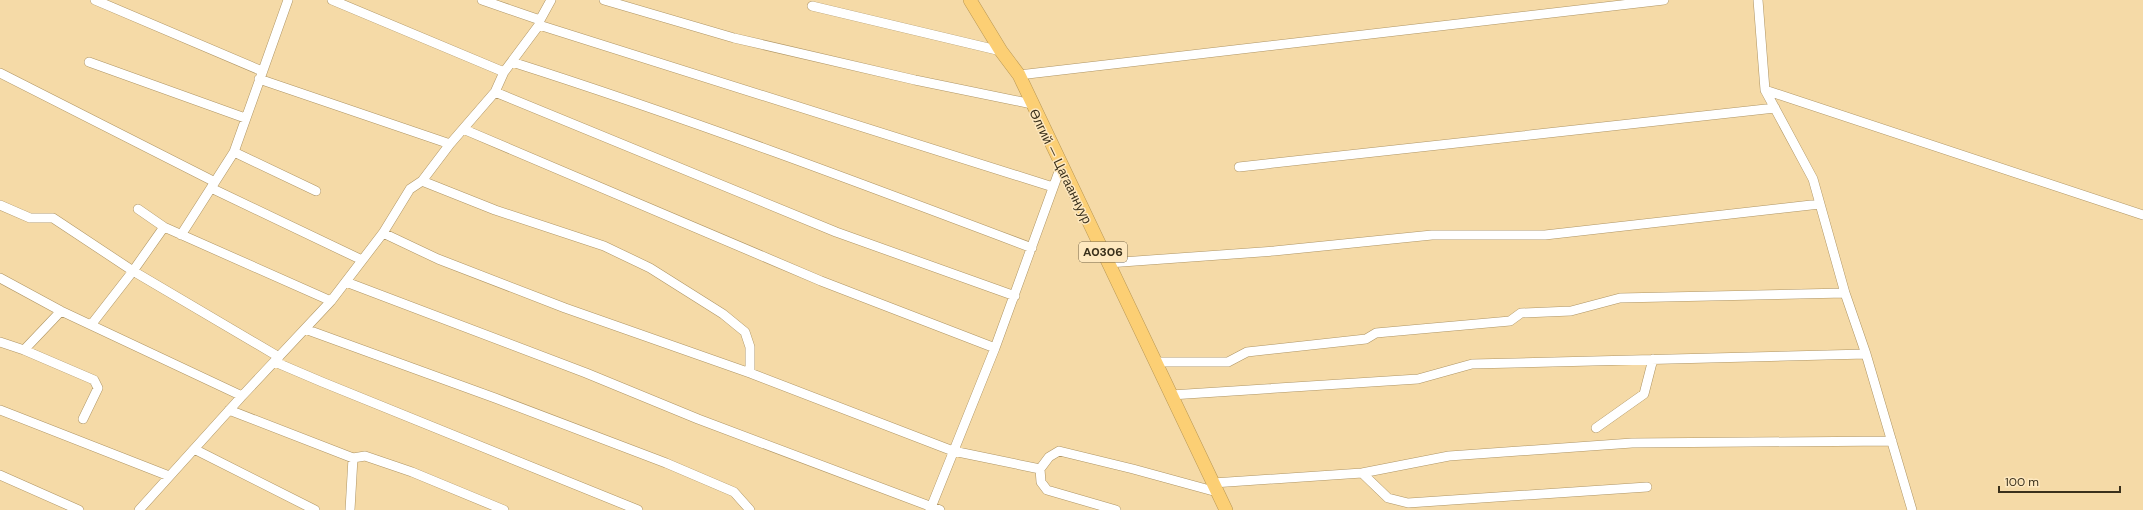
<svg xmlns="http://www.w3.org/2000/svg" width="2143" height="510" font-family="'DM Sans',sans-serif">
	<rect width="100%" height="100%" fill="#f5daa7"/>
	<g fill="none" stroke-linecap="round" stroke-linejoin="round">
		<defs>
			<path id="minor" d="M95,0L262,71
				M332,0L504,72
				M482,0L540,20
				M604,0L734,38L915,80L1032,104
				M1758,0L1765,90L2143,215
				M812,6L1001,51
				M539,25L1053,187
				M89,62L245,118
				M512,62C688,118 860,183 1032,248
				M0,73L215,182
				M1019,75L1664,0
				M259,79L450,144
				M1765,90L1813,179L1845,293L1866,354L1912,510
				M495,92L836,232L1015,296
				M463,129L821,281L995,348
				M234,152L316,191
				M1239,167L1775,108
				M422,181L495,210L604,246L650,268L723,314L745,332L750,347V373
				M211,188L362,260
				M0,205L30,218H53L133,271L279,357
				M138,209L164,227L331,301
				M383,233L438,259L565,308L750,373L953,451L1040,469L1041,482L1047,490L1116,510
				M181,235L234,152L288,0
				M1108,263L1274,251L1432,235H1545L1820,204
				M0,278L61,311L242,396
				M346,282L586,373L698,419L940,510
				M91,325L133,271L164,227
				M305,329L495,398L666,463L734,492L750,510
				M0,342L24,350L61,311
				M24,350L94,380L98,388L83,419
				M275,362L322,382L638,510
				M1155,362H1228L1247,352L1366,339L1376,333L1510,321L1521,313L1571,311L1620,298L1845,293
				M1171,395L1418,379L1472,364L1866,354
				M0,410L169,476
				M229,410L353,458L365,456L412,472L504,510
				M1596,428L1644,394L1653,359
				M194,449L315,510
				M1040,469L1049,457L1059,451L1133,469L1217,492
				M1362,473L1388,498L1408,503L1647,487
				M0,475L79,510
				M1213,483L1362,473L1449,456L1632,443L1892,441
				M139,510L242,396L331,301L383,233L410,189L422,181L450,144L495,92L504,72L539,25L540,20L551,0
				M350,510L353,458
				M930,510L995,348L1061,166"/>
			<path id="highway" d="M970,0L1001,51L1019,75L1226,510"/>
		</defs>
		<use href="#minor" stroke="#af9564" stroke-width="10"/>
		<use href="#highway" stroke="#b89755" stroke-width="14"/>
		<use href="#minor" stroke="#fff" stroke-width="9"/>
		<use href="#highway" stroke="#fccf74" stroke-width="13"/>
	</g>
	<g text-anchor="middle" stroke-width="3" stroke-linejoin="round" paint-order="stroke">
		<rect fill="#fee8bf" stroke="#75674c" stroke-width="1" x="1079" y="242" width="48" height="20" rx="3"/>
		<g font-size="12" font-weight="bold" fill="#3a301b">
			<text x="1103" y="256">A0306</text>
		</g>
		<g font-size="13" fill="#3a301b" stroke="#fee8bf">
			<text transform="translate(1061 166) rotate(64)" y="5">Өлгий — Цагааннуур</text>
		</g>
	</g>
	<path d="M1999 486v6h121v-6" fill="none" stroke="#3a301b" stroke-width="2"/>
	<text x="2005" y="486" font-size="12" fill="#3a301b" stroke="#fee8bf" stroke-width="3" paint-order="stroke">100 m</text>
</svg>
